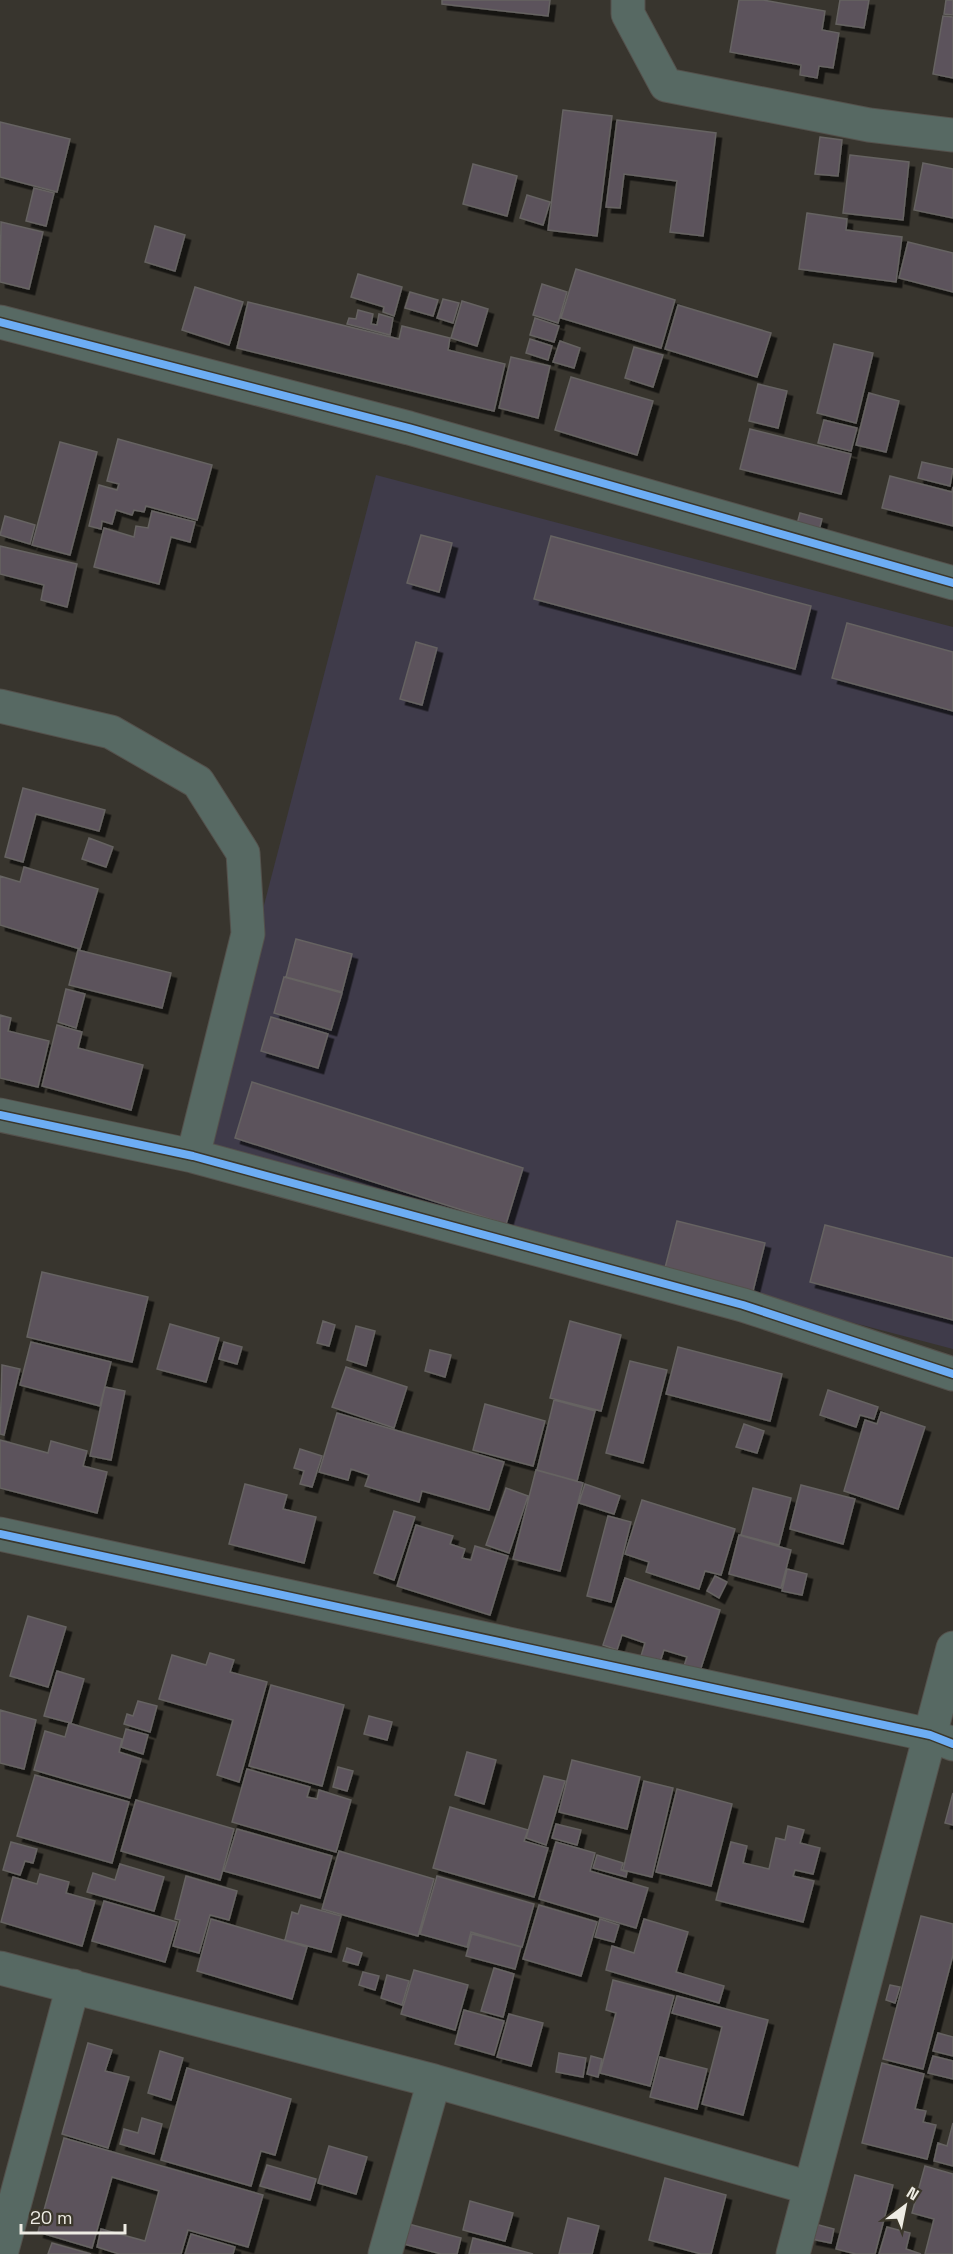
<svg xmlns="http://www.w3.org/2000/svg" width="953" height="2254" font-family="'Space Grotesk',sans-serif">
	<defs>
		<filter id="shadow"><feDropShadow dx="5.5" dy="5.5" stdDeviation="0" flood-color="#0009"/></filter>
	</defs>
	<rect width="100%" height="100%" fill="#38352e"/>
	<path fill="#3f3b4a" d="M376,475L953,627V1349L200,1151Z"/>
	<path fill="#5c535b" stroke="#666362" stroke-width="1.5" filter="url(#shadow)" d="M442,0H550L548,16L442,4Z
		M739,0H763L825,11L822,30L839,33L833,68L819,66L817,78L800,75L801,65L730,52Z
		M840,0H869L864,28L836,24Z
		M946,0H953V15L944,14Z
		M943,16L953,17V78L933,74Z
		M563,110L612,116L597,236L548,230Z
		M617,120L716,133L703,236L670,232L677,181L624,174L620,208L606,207Z
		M0,122L70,139L57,192L0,177Z
		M820,137L842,140L838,176L815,174Z
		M850,155L909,162L903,220L843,213Z
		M923,163L953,169V218L914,210Z
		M473,164L517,176L507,216L463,204Z
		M34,188L54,193L46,226L26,221Z
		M527,195L550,202L543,225L520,218Z
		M807,213L847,219L846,230L902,237L896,282L799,269Z
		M1,222L43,232L29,289L0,282Z
		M155,226L185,235L175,271L145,262Z
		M908,242L953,253V292L899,278Z
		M576,269L675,300L661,348L561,318Z
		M358,274L402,287L394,316L383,312L384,307L351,297Z
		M542,284L567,292L558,323L533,315Z
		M195,287L243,302L229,345L182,330Z
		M410,292L438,300L433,316L405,308Z
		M443,299L459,303L453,323L437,318Z
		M462,301L488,309L477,346L451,338Z
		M248,302L399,339L402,326L450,338L448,350L505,364L494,411L237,348Z
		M678,305L771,333L757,377L665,349Z
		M358,310L373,314L371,324L377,325L379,314L393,318L390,335L347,324L349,318L356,319Z
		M535,318L559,326L554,342L530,335Z
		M530,339L552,346L548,360L526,353Z
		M560,341L580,348L574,368L553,362Z
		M834,344L873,353L856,423L817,413Z
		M634,347L663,355L653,387L625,378Z
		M511,357L550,366L538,418L499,408Z
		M571,377L653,401L637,455L555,430Z
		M758,384L787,391L778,428L749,421Z
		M869,393L899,401L886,452L856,445Z
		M824,420L857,428L851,451L818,443Z
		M750,429L851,454L841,494L740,469Z
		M118,439L212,465L197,520L146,506L144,512L134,510L132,515L116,510L112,524L102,521L101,529L89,526L99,485L117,490L119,484L107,481Z
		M60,442L97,452L70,555L32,545Z
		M922,462L953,469L950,486L918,478Z
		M890,476L952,492L953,487V526L882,508Z
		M152,511L195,522L190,542L171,537L159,584L94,567L104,528L134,537L136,526L148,528Z
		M800,513L822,519L818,534L796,528Z
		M5,516L35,525L30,544L0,535Z
		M421,535L452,543L439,592L407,583Z
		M551,536L811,606L795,669L534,599Z
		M0,546L77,564L67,607L41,600L44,585L0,574Z
		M847,623L953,652V711L832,678Z
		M416,642L437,648L422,705L400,699Z
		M23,788L105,810L99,831L36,814L23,862L5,857Z
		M89,838L113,847L106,867L82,859Z
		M24,867L98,889L80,949L0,925V876L20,882Z
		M296,939L352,954L342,992L286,977Z
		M78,950L171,973L162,1008L69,985Z
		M284,977L342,993L331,1030L274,1013Z
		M66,989L85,994L76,1028L58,1022Z
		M0,1015L11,1018L8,1031L49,1041L38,1087L0,1078Z
		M271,1017L328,1034L318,1068L261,1051Z
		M57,1025L82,1032L78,1048L143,1065L131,1110L42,1086Z
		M252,1082L523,1168L506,1224L235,1138Z
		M677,1221L765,1243L753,1291L665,1268Z
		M825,1225L953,1258V1320L810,1282Z
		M42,1272L148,1297L132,1362L27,1337Z
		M323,1321L335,1325L329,1346L317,1343Z
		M570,1321L621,1335L601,1411L550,1398Z
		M170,1324L219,1338L206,1382L157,1369Z
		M356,1326L375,1331L366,1366L347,1360Z
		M31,1342L111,1362L100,1406L20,1385Z
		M224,1342L242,1347L237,1364L219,1359Z
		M678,1347L782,1374L770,1421L666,1394Z
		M430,1350L451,1355L445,1377L425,1371Z
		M630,1361L667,1370L643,1463L606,1453Z
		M2,1365L20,1369L4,1435L0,1434Z
		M346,1367L407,1387L394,1428L332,1407Z
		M105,1387L125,1391L111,1460L90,1456Z
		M828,1390L878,1407L874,1419L860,1415L856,1427L820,1415Z
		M554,1400L595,1411L577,1481L537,1470Z
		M485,1404L545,1421L533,1466L473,1450Z
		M881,1412L925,1427L898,1509L844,1491L865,1420L877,1424Z
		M337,1413L504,1462L489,1510L422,1491L419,1502L365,1486L369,1475L351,1469L348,1480L319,1472Z
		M744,1424L764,1431L757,1453L736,1447Z
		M0,1440L48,1453L51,1441L87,1451L83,1466L107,1472L97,1513L0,1488Z
		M300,1449L322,1456L312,1487L300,1484L304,1471L294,1468Z
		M536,1470L583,1483L560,1571L513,1559Z
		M245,1484L287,1495L283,1509L316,1517L304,1563L229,1544Z
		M585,1484L620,1496L614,1514L579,1503Z
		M801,1485L855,1499L843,1544L790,1529Z
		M506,1488L528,1496L509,1553L486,1545Z
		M753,1488L791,1498L779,1545L741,1535Z
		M642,1500L735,1529L721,1575L705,1571L699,1589L646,1572L649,1562L625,1554Z
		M394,1511L415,1517L394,1580L374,1573Z
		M608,1516L631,1522L611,1602L587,1596Z
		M416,1525L453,1536L450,1544L465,1549L462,1558L471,1560L475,1546L508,1556L490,1615L397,1586Z
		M739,1535L791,1550L781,1588L729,1574Z
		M787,1569L807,1574L802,1595L782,1591Z
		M715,1576L727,1582L719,1598L707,1591Z
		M625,1578L720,1610L699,1674L683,1669L687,1657L664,1650L660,1662L641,1656L645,1643L622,1635L617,1650L603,1645Z
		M28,1616L66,1627L48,1687L10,1676Z
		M210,1653L234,1660L230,1672L267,1682L239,1782L217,1775L233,1720L159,1699L172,1655L206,1665Z
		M57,1671L84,1679L71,1723L44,1716Z
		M271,1685L344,1705L322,1786L249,1766Z
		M138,1701L157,1706L150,1732L124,1724L127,1714L133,1716Z
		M0,1710L36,1720L24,1769L0,1763Z
		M369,1716L392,1722L387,1740L364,1734Z
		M69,1723L122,1739L119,1752L141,1759L130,1798L34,1770L45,1731L65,1737Z
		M126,1729L148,1735L143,1754L121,1747Z
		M467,1752L496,1760L484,1804L455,1795Z
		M572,1760L640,1777L627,1829L559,1812Z
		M338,1767L353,1771L347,1791L333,1787Z
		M247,1769L310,1787L307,1797L317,1799L319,1790L351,1800L336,1852L232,1822Z
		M35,1775L129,1802L112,1863L17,1836Z
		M544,1776L565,1781L546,1845L526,1838Z
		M644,1781L673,1788L652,1877L623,1870Z
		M677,1789L732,1804L711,1886L656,1872Z
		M953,1793V1825L945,1823Z
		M136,1800L234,1829L220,1880L121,1851Z
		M450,1807L528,1830L524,1841L548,1848L534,1897L433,1868Z
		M556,1824L581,1830L577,1845L552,1838Z
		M788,1826L804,1830L800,1843L820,1848L813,1874L795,1870L793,1876L814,1881L803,1922L716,1900L731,1842L747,1846L743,1863L769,1869L776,1838L785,1840Z
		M237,1829L332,1856L320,1898L224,1871Z
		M11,1842L37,1849L33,1863L25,1861L20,1875L3,1870Z
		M556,1842L595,1853L590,1871L648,1888L636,1928L539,1899Z
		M339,1851L434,1879L418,1936L322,1909Z
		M597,1855L623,1863L621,1870L627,1872L626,1877L593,1868Z
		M120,1864L164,1877L154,1911L87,1892L93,1873L115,1880Z
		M40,1874L69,1882L66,1893L95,1901L82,1946L1,1922L13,1877L37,1884Z
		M186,1876L237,1891L229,1920L210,1915L199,1953L173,1946L180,1920L175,1919Z
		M437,1876L534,1904L522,1947L471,1932L467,1947L420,1934Z
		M104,1901L177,1922L165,1962L92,1941Z
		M301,1905L341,1916L331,1952L285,1940L292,1912L298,1914Z
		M539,1905L597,1922L581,1976L523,1959Z
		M921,1916L953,1924V1955L923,2069L883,2059Z
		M211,1919L307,1947L292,1999L197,1971Z
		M600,1919L619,1925L614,1942L595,1937Z
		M644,1919L688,1932L676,1972L724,1986L719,2003L606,1970L612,1946L634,1953Z
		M472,1934L521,1947L515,1969L466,1956Z
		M347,1948L362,1953L358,1965L343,1961Z
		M494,1968L514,1974L503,2017L481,2011Z
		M414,1970L468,1985L455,2030L401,2014Z
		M363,1972L379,1976L375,1990L359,1985Z
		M387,1975L409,1981L402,2005L381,1998Z
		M613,1980L674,1996L650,2086L600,2073L616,2013L606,2010Z
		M890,1985L900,1987L895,2003L886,2000Z
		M677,1996L768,2020L743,2115L702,2104L722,2027L672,2013Z
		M464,2010L504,2021L494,2055L455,2044Z
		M509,2014L543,2023L531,2066L497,2057Z
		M938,2033L953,2037V2056L933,2051Z
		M88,2043L112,2050L105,2071L129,2077L108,2148L62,2134Z
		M160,2051L183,2058L171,2100L148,2093Z
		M559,2053L586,2058L583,2077L556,2072Z
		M591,2056L602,2059L598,2077L587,2074Z
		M933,2056L953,2061V2079L928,2073Z
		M660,2057L707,2069L697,2109L650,2097Z
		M882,2063L924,2074L915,2109L926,2111L923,2122L936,2125L927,2159L862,2143Z
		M187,2068L291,2099L275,2155L261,2151L251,2186L161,2160Z
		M142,2118L162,2124L154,2154L120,2144L124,2129L138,2133Z
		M953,2123V2166L934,2161L938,2143L947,2146Z
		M64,2138L263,2195L248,2247L188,2230L181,2254H119L97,2247L101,2229L145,2241L159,2191L112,2177L92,2248L38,2232Z
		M329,2146L367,2157L356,2194L318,2183Z
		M267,2165L316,2179L310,2200L260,2186Z
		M925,2166L953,2174V2254H925L934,2219L912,2213Z
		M855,2175L893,2185L875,2254H856L836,2249Z
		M665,2178L726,2195L711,2254H701L649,2240Z
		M470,2201L513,2213L505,2241L463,2230Z
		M568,2218L599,2226L592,2254H559Z
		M405,2223L461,2238L457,2254H441L400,2243Z
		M815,2224L834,2229L831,2243L811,2239Z
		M887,2227L910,2233L906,2249L921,2254H879Z
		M191,2234L235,2247L233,2254H185Z
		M473,2238L533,2254H469Z
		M52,2243L91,2254H48Z"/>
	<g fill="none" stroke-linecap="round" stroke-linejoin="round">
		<defs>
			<path id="minor" d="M628,0V14L666,85L869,125L953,135
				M0,322L409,428L953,583
				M0,706L111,732L198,782L243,853L248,934L193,1156
				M0,1115L193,1156L743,1305L953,1374
				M0,1534L930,1735L953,1744
				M0,1968L434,2081L810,2188
				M1,2254L73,1986
				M385,2254L434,2081
				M793,2254L953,1648"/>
		</defs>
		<use href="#minor" stroke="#54514c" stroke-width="35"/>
		<use href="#minor" stroke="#576963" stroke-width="33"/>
		<defs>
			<path id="cycleway" d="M0,322L409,428L953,583
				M0,1115L193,1156L743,1305L953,1374
				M0,1534L930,1735L953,1744"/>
		</defs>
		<use href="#cycleway" stroke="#3b372b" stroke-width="11"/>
		<use href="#cycleway" stroke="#6dadf4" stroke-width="8"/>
	</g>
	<g transform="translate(905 2206) rotate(32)" stroke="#3b372b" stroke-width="4.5" paint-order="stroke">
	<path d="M0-4.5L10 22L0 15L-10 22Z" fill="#eeece4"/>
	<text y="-9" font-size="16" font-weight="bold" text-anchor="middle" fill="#eeece4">N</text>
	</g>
	<path d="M21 2224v9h104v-9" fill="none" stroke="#eeece4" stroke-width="3"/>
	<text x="30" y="2224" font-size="18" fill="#eeece4" stroke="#3b372b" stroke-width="4.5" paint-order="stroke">20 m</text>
</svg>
